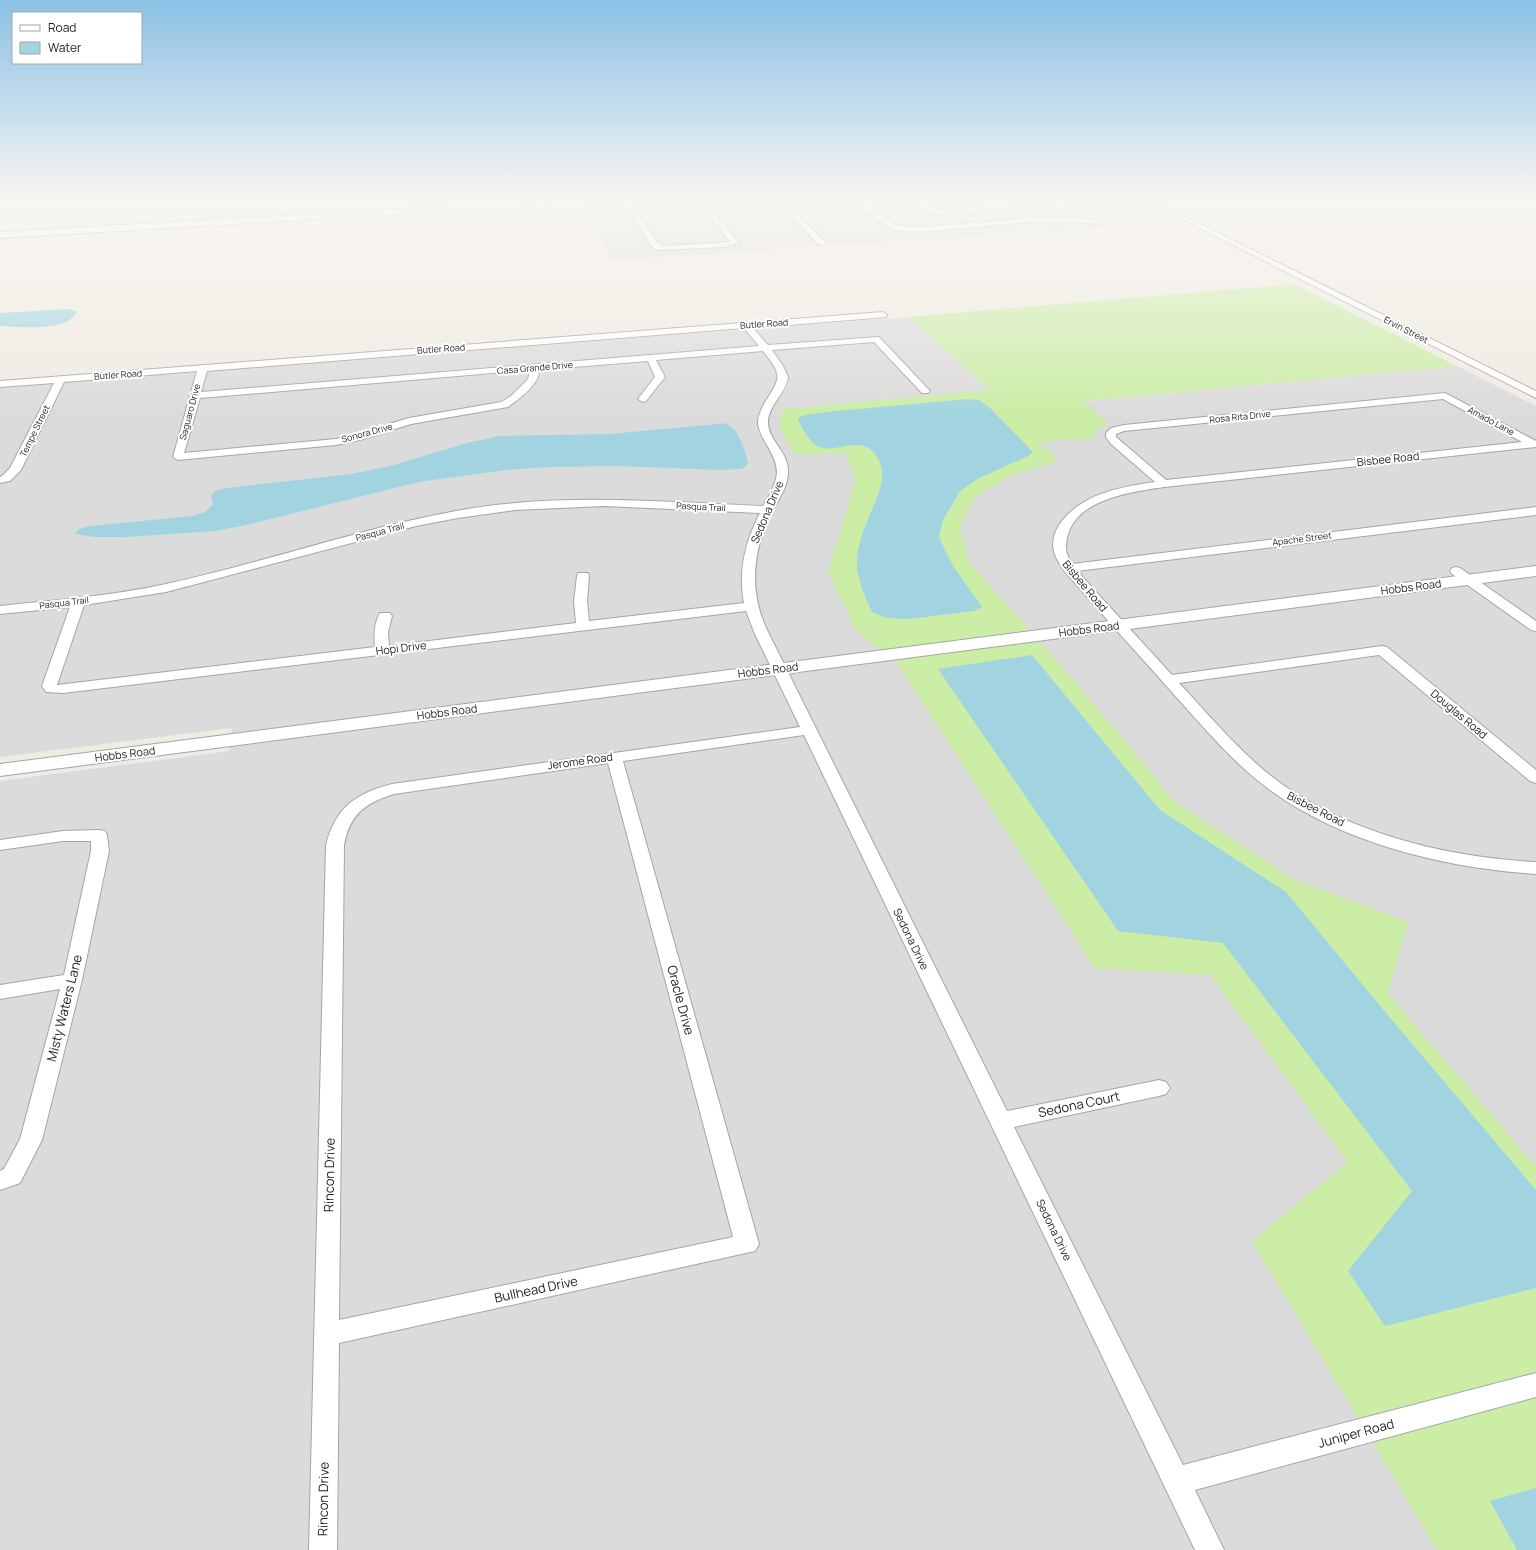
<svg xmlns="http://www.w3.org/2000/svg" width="1536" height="1550" font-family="Manrope,sans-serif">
	<rect width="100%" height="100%" fill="#f0ebe3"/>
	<path fill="#dcdbdb" d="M626,200H1140L1184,222L613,260L582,203Z
		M908,317L1011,408L1457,366L1536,406V1550H0V781L229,751L232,728L0,757V386Z"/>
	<path fill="#cbeda6" d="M229,200H478L479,203L223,219Z
		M1294,284L1457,366L1083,401L1108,423L1095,431L1093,438L1039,442L1060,460L1008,477L973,499L960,528L968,560L1103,714L1174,801L1294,879L1408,922L1388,994L1536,1166V1550H1437L1252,1241L1348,1162L1210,975L1095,968L898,665L856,630L828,572L855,481L846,453L795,454L779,427L783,409L991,390L908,317Z"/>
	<path fill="#a1d4e0" d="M70,309L77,312C68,332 18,327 0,326V313Z
		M968,399L979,400L990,408L1033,452L1028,456L979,478L960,491L943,520L939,537L948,556L955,569L982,607L974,611L909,619L886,618L872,612C865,597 855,575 857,557C858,547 864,528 868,519C875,501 888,481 879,461C865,431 840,454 819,447C814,445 809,439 806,434C803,429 800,425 798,418L805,415L835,411Z
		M717,424C720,424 724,423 727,424C738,428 747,453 748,464L742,469L719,470L619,466L548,467L506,470L419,482L255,523L216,531L126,537H94L75,534L79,529L91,526L192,516L205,512L213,504L211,496L215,491L227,488L351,474L390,466L467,443L500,436L610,434Z
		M1032,655L1160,810L1286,892L1381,1007L1536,1190V1288L1385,1326L1348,1271L1412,1191L1223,943L1118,931L938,669Z
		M1536,1488V1550H1517L1490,1501Z"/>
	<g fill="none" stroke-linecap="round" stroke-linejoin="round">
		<defs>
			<path id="minor" d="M622,200H628L658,243L663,246L730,242L698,200H704L739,243L725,247L659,250L652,247Z
				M775,200H782L825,241V245H819Z
				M854,200H861L894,224L903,226L923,227L1025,219L1010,210L998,207L985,211L937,214L929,211L915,200H922L938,210L984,207L990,205L982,200H990L1014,208L1032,218H1084L1104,223L1101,225C1053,217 1003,225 954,229C936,230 908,235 890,228C883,225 859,206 854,200Z
				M1045,200H1053L1076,214L1071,215Z
				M1144,200H1152L1536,391V398Z
				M883,312L887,315L886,317L753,328L768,345L879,337L930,391L928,393H922L874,342L772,350L783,366L788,377C786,394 767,406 768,424C770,443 790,453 788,474C787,489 777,502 770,515C752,554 749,593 768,632L1007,1111L1159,1080L1166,1082L1170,1088L1166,1094L1159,1096L1014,1127L1183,1465L1536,1373V1397L1195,1490L1224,1550H1195L804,735L623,761L759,1244L755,1251L339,1343L337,1550H309L326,845C335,808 356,793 392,784L800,727L754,632L746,611L63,693L46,692L42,686L70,607L0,614V606C55,600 111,596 166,584C263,563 358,529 456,511C557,492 662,502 763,506C779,479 783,470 765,442C762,436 758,429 758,422C758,416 761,410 764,404C780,378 784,377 763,351L656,360L665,377L646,401L643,402L638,399L655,377L648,361L537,370L539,375C534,388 519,399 508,407L411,424L363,439L336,445L178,460L173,457L197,371L64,382L21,470L10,481L0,483V477L2,476L10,468L54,383L0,387V381ZM744,328L759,346L201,392L207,371ZM528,370L529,375L528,379L510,397L501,402L409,418L356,434L336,439L184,453L200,398ZM604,506L760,513C745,542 738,571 744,603L589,621L587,601L589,576L588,573H578L577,576L574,601L576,623L389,646L388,632L392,616L390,613H380C374,623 374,636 375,647L57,685L84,605L166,592L416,526L458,518L515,510ZM608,763L733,1237L339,1320L344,845C350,814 365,803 394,794Z
				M1445,393L1536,441V447L1164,487C1131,492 1075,499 1067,538C1065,549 1066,554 1072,564L1536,507V515L1077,571L1172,675L1382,646L1387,647L1536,770V783L1530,781L1379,655L1179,683C1209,715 1237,749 1271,776C1344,833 1445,857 1536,862V874C1445,868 1340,843 1266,787C1233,762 1206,730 1178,699C1142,658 1104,617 1068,575C1055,560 1047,545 1059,525C1080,494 1120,487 1155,482L1111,444L1106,437V433L1111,428L1124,425ZM1443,399L1522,442L1166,480L1116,437V434L1124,431Z
				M1456,567L1460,568L1536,621V631L1531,630L1452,574L1450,571L1452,568Z
				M99,830L105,831L107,835L109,851L82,980L42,1140L20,1183L0,1190V1171L4,1169L20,1139L60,989L0,999V985L64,975L91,851V841H63L0,850V840L63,831Z"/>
			<path id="tertiary" d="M558,200H604L600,202L0,238V232Z
				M1536,566V576L0,776V764Z"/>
		</defs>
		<use href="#minor" stroke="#a5a5a5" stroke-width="2"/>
		<use href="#tertiary" stroke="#a5a5a5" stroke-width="2"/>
		<use href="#minor" fill="#fff" fill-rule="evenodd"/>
		<use href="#tertiary" fill="#fff" fill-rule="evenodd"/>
	</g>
	<linearGradient id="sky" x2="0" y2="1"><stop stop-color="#8bc1e5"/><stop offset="0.48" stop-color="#f8f6f2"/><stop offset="1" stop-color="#f8f6f2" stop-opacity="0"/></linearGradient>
	<rect width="1536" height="417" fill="url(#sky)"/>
	<g text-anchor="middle" stroke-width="4" stroke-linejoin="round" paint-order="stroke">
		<g font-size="9" fill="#1e1e1e" stroke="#fff">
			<text transform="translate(764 324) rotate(-4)" y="3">Butler Road</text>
			<text transform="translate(1406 330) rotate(27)" y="3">Ervin Street</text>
			<text transform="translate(441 349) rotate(-4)" y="3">Butler Road</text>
			<text transform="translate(535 368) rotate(-5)" y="3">Casa Grande Drive</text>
			<text transform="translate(118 375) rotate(-4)" y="3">Butler Road</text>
			<text transform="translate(190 412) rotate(-75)" y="3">Saguaro Drive</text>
			<text transform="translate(1240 417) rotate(-6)" y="3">Rosa Rita Drive</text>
			<text transform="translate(1491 421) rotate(28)" y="3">Amado Lane</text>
			<text transform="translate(35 431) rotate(-64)" y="3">Tempe Street</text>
			<text transform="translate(367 433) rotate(-15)" y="3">Sonora Drive</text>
			<text transform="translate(701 507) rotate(3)" y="3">Pasqua Trail</text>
			<text transform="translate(380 532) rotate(-15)" y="3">Pasqua Trail</text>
			<text transform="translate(1302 539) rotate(-7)" y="3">Apache Street</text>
			<text transform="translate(64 603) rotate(-7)" y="3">Pasqua Trail</text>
		</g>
		<g font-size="11" fill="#1e1e1e" stroke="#fff">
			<text transform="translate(1388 459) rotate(-6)" y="4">Bisbee Road</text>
			<text transform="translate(767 512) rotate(-67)" y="4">Sedona Drive</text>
			<text transform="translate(1085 586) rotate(50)" y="4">Bisbee Road</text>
			<text transform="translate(1411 587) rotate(-7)" y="4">Hobbs Road</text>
			<text transform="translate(1089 629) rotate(-7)" y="4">Hobbs Road</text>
			<text transform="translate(401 648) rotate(-7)" y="4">Hopi Drive</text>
			<text transform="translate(768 670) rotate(-7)" y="4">Hobbs Road</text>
			<text transform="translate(447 712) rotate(-7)" y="4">Hobbs Road</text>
			<text transform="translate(1459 714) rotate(40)" y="4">Douglas Road</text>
			<text transform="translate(125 754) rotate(-7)" y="4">Hobbs Road</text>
			<text transform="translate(580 761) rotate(-8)" y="4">Jerome Road</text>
			<text transform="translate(1316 809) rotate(27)" y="4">Bisbee Road</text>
			<text transform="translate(911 939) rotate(64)" y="4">Sedona Drive</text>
			<text transform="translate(1054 1230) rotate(64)" y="4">Sedona Drive</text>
		</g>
		<g font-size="13" fill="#1e1e1e" stroke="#fff">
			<text transform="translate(681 1000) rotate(75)" y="5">Oracle Drive</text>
			<text transform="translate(64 1008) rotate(-76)" y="5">Misty Waters Lane</text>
			<text transform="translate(1079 1104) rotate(-12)" y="5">Sedona Court</text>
			<text transform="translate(329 1175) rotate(-89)" y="5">Rincon Drive</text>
			<text transform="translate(536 1289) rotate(-12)" y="5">Bullhead Drive</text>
			<text transform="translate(1356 1433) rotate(-15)" y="5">Juniper Road</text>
			<text transform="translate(323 1499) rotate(-89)" y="5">Rincon Drive</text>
		</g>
	</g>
	<rect x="12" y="12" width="130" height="52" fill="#ffffff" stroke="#a5a5a5"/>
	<rect x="20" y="25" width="20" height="6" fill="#ffffff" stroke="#a5a5a5"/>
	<text x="48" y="32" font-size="12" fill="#1e1e1e">Road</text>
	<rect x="20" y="42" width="20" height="12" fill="#a1d4e0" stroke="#a5a5a5"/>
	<text x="48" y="52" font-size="12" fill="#1e1e1e">Water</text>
</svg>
